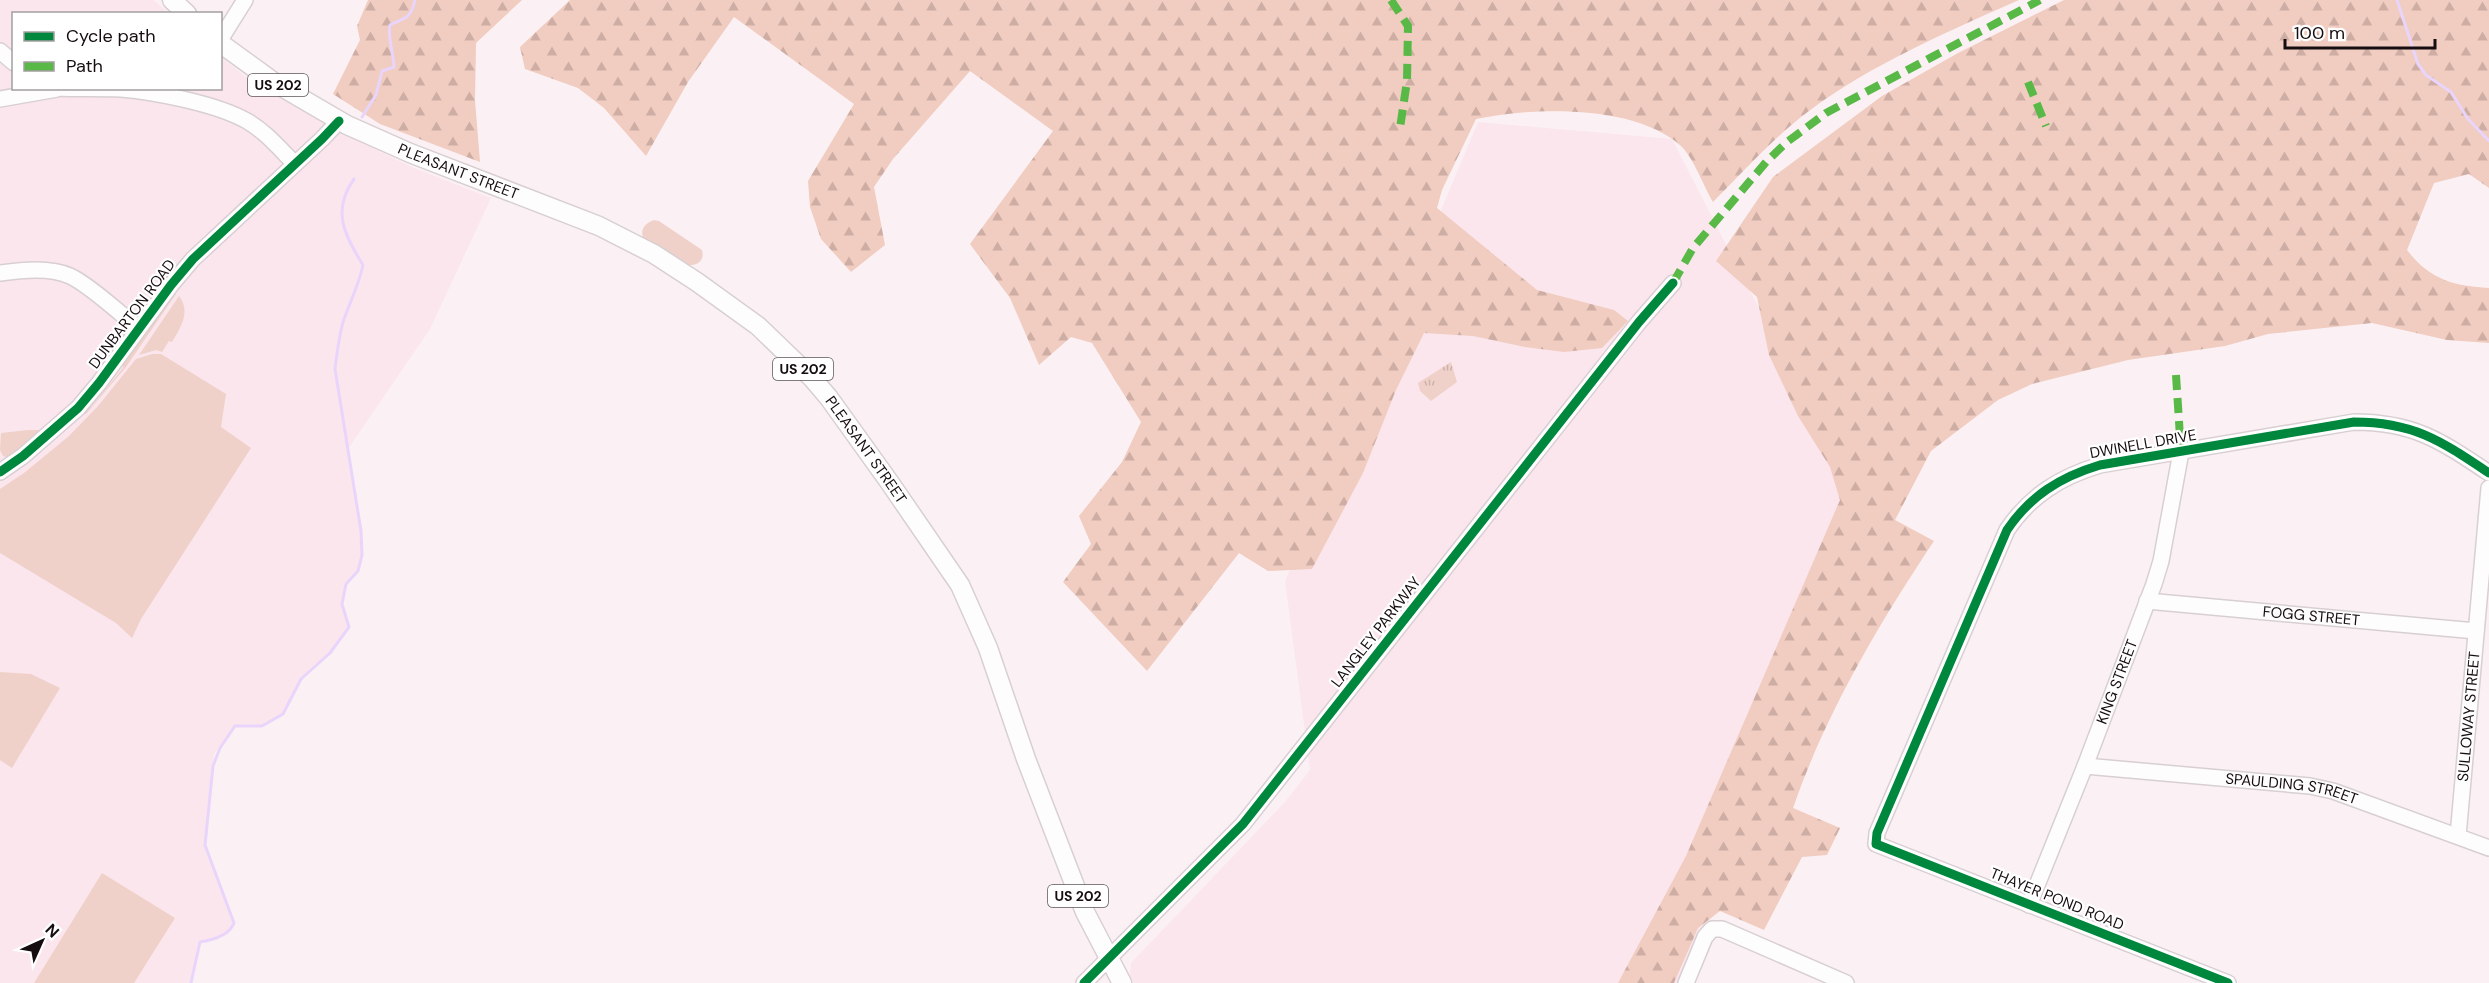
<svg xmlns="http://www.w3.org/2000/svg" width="2489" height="983" font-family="'DM Sans',sans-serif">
	<defs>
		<pattern id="forest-firs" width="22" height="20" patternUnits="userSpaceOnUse" patternTransform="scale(1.5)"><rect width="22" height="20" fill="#f1ccc0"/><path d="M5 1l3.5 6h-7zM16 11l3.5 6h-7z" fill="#ceaea4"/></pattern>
		<pattern id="park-tufts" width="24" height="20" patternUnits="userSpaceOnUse" patternTransform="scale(1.5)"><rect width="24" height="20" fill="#efd1c9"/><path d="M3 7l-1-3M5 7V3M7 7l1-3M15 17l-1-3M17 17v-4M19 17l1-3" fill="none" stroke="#ccb2ac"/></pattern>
	</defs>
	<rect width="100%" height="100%" fill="#fbf1f4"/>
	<path fill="#fbe6ed" d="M0,0H154L168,13L14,14V88H220L221,57L246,77L360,142L414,168L491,198L430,329L348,449L361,531L362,555L358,571L346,584L343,604L349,627L330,653L301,679L283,714L262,726H235L214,754L205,845L234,923L232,928L216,940L200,942L191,983H0Z
		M1478,122L1672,139L1815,418L1938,407L1849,601L1682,983H1134L1130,975L1131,963L1285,802L1310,770L1285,581Z"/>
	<path fill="#efd1c9" d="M654,220L659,221L702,250C705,261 697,266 687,265L644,239C639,230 645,223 654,220Z
		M173,293L176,294L126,367L86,414L82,411L85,407H91L123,368L122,362Z
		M179,296C191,312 181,327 172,342L169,341L162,352L156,350L139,355Z
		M152,354H161L226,394L221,427L251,448L141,619L132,638L116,623L0,553V489L24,473L69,436L98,406L136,359Z
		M28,430H43V432L9,458L3,456L0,450L1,433Z
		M0,672L31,674L60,688L12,768L0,760Z
		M102,873L175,918L134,983H34Z"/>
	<path fill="url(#forest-firs)" d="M368,0H522L476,43L475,100L480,162L380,124L333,94L360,40L357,26Z
		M570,0H2019C1947,32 1872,64 1809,111C1774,137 1743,172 1713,202C1704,187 1693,157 1681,146C1635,104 1533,107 1476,119L1442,190L1437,208L1537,290L1614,310L1628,321L1602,348L1564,352L1525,347L1473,336L1424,333L1396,390L1363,473L1312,569L1268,571L1239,553L1147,671L1063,582L1091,544L1079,516L1122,462L1141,422L1092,343L1071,337L1039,365L1010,298L970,244L1053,131L970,71L893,159L874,187L885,245L851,272L821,239L810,207L808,181L854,104L734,17L688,82L646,156L604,108L578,88L525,69L520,47Z
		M2064,0H2489V188L2469,174L2434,183L2407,250C2429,279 2453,286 2489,288V343L2447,340L2372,323L2268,334L2225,346L2128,360L2032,384L1998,400L1931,451L1895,520L1934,541C1878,625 1826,713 1793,808L1840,828L1827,855L1802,857L1764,930L1720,911L1698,928L1674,983H1618L1686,856L1840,500L1830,467L1798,416L1769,355L1757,297L1716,261L1773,177L1882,96L1958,53Z"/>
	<path fill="url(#park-tufts)" d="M1451,362L1457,382L1431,401L1420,391L1418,383Z"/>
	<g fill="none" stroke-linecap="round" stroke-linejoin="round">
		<path stroke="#e9d5fb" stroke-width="3" d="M2397,0L2418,64L2426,75L2451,92L2468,119L2489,141
			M362,117L376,95L382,71L394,67C394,55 387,36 390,25C406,17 410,20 415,0
			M191,983L200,942C213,940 229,936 234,923L205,845L213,766L220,748L235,726H262L283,714L301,679L330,653L349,627L342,604L346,584L358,571L362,555L361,531L335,369C337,352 339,335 344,319C351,300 359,284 363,265C345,236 331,211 354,179"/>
		<defs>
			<g id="minor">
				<path d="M220,40L245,0"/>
				<path d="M0,51L14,63"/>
				<path d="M56,88C78,89 100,88 121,89C156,92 217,104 247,121C266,132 280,149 295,164"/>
				<path d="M0,99L57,89"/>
				<path d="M0,273C22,270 50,267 70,276C88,284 121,314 138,328"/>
				<path d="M0,472L23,456L78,408L99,383L171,285L193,259L322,139L339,121"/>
				<path id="s1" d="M2147,601L2476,631"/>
				<path id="s2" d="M2085,766L2310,786L2333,791L2489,848"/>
				<path id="s3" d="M2458,836L2489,488"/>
				<path id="s4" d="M2029,905L2085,766L2154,584L2161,561L2181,452"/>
				<path d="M1084,983L1243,824L1639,322L1673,283"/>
				<path d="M1686,983L1705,937L1712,929H1722L1846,983"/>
				<path d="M2228,983L1876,844L1877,833L2007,530C2030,496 2060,477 2100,465L2354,422C2414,422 2441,441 2489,473"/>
			</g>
			<g id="major">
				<path d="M172,0L187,14"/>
				<path id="s5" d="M220,43L275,83L347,125L410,153L599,226L654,254L697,282L758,326L812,378L829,398L890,483L960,585L988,648L1026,759L1085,912L1122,983"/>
			</g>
		</defs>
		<use href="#minor" stroke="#d8cfd2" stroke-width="18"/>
		<use href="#major" stroke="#d8cfd2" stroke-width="21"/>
		<use href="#minor" stroke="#fefdfd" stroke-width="15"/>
		<use href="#major" stroke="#fefdfd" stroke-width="18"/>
		<path stroke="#58b947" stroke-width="8" stroke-dasharray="15 8" stroke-linecap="butt" d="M1391,0L1408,26L1407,81L1400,128
			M2028,82L2046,126
			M1673,283L1693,248L1767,161L1787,142L1826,113L2040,0
			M2176,375L2181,452"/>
		<defs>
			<path id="cycleway" d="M0,472L23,456L78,408L99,383L171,285L193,259L322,139L339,121
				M1084,983L1243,824L1639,322L1673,283
				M2228,983L1876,844L1877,833L2007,530C2030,496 2060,477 2100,465L2354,422C2414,422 2441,441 2489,473"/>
		</defs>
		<use href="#cycleway" stroke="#fff" stroke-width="13"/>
		<use href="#cycleway" stroke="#00873e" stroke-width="9"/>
	</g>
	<g text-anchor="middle" stroke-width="4.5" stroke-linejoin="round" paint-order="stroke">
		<g fill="#fff" stroke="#5c5658" stroke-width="1.5">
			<rect x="248" y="74" width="60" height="22" rx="4.5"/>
			<rect x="773" y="358" width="60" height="22" rx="4.5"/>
			<rect x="1048" y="885" width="60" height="22" rx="4.5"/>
		</g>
		<g font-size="14" font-weight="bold" fill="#160d10">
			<text x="278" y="90">US 202</text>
			<text x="803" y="374">US 202</text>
			<text x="1078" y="901">US 202</text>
		</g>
		<g font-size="15" fill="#160d10" stroke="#fff">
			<text dy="5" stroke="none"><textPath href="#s5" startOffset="272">PLEASANT STREET</textPath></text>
			<text transform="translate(132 314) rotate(-53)" y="5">DUNBARTON ROAD</text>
			<text transform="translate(2143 444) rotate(-10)" y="5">DWINELL DRIVE</text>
			<text dy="5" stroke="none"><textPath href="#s5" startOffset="776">PLEASANT STREET</textPath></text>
			<text dy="5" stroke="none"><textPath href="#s1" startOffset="165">FOGG STREET</textPath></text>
			<text transform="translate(1376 632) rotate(-52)" y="5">LANGLEY PARKWAY</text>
			<text dy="5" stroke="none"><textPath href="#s4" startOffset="240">KING STREET</textPath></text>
			<text dy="5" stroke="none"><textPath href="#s3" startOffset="120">SULLOWAY STREET</textPath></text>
			<text dy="5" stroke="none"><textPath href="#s2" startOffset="208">SPAULDING STREET</textPath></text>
			<text transform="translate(2057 899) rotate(22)" y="5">THAYER POND ROAD</text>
		</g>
	</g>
	<rect x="12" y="12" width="210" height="78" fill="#ffffff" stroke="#a29e9f" stroke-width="1.5"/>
	<rect x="24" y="32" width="30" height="9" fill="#00873e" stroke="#a29e9f" stroke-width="1.5"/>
	<text x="66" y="42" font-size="18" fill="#160d10">Cycle path</text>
	<rect x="24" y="62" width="30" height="9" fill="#58b947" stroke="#a29e9f" stroke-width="1.5"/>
	<text x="66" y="72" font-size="18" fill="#160d10">Path</text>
	<g transform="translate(42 941) rotate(45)" stroke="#ffffff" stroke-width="4.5" paint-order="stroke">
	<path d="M0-4.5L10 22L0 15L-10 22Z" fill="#160d10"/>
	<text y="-9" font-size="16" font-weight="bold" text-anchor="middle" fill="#160d10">N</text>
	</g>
	<path d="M2285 39v9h150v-9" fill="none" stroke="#160d10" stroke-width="3"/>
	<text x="2294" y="39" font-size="18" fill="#160d10" stroke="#ffffff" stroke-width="4.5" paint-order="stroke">100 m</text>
</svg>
